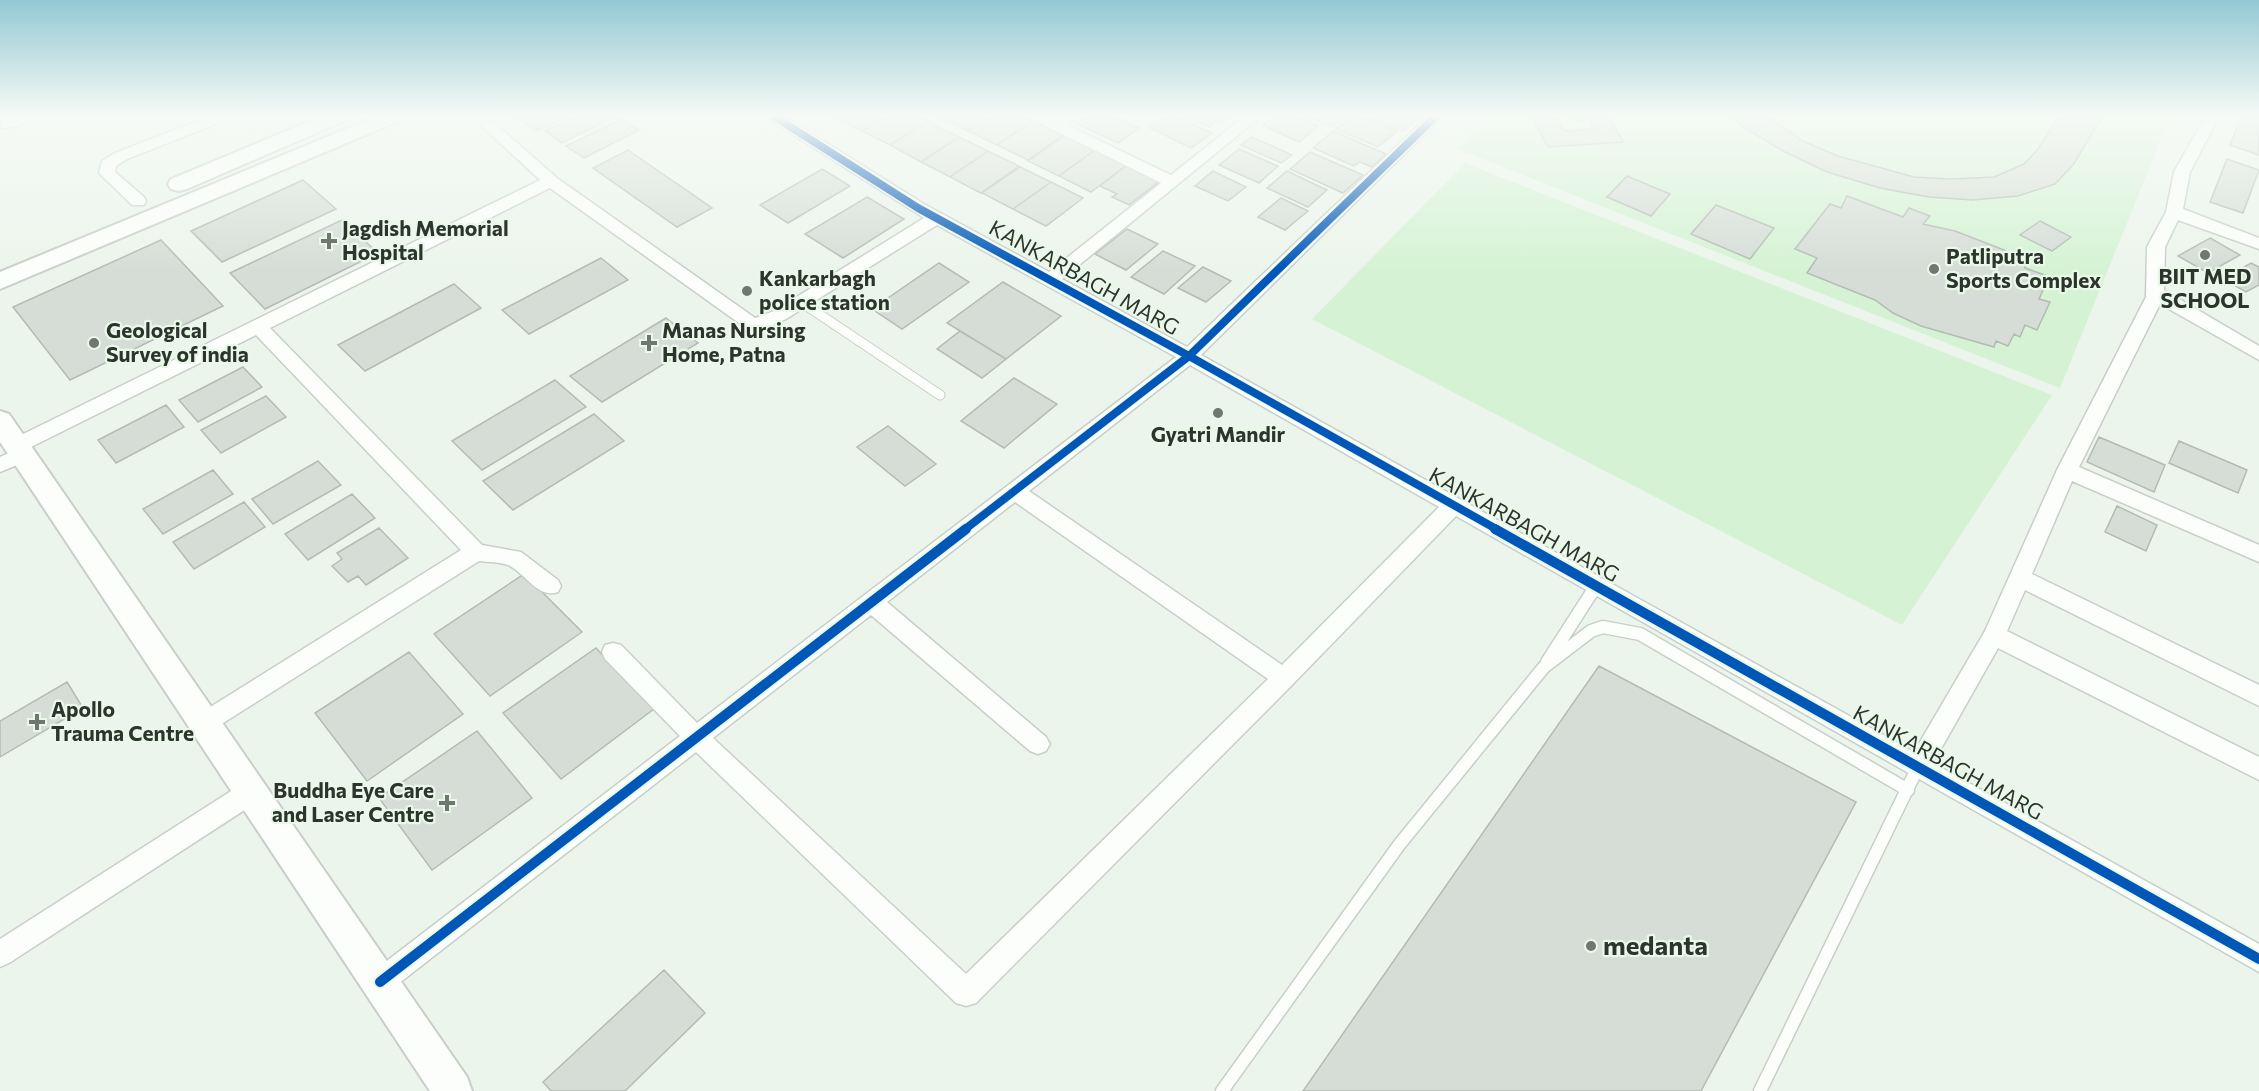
<svg xmlns="http://www.w3.org/2000/svg" width="2259" height="1091" font-family="Commissioner,sans-serif">
	<rect width="100%" height="100%" fill="#ecf5ec"/>
	<path fill="#d5f3d4" d="M1490,117H2170L2060,388L1457,149Z
		M1465,163L2052,395L1902,625L1312,319Z"/>
	<path fill="#d6ddd6" stroke="#b4bbb4" stroke-width="1.5" d="M516,117H565L536,131Z
		M575,117H614L562,143L545,131Z
		M835,117H885L862,131Z
		M885,117H920L928,121L890,145L862,131Z
		M939,117H989L968,131Z
		M989,117H1024L1033,121L997,145L968,131Z
		M1084,117H1116L1139,128L1118,143L1075,123Z
		M1163,117H1177L1212,133L1191,148L1148,127Z
		M1187,117H1228L1221,123L1216,121L1209,127Z
		M1274,117H1297L1318,126L1299,142L1263,125Z
		M1308,117H1344L1332,127Z
		M1352,117H1364L1397,131L1378,147L1336,129Z
		M1369,117H1420L1403,131Z
		M1531,117H1555L1564,131L1594,129L1589,120L1576,121L1573,117H1608L1624,142L1548,147Z
		M1732,117H1768L1803,141L1838,156L1914,177L1951,179L1994,177L2024,164L2038,149L2058,117H2102L2073,165L2055,184L2018,196L1973,200L1929,197L1880,188L1827,172L1783,151L1743,127Z
		M2241,117H2259V155L2230,145Z
		M621,119L639,130L584,158L566,146Z
		M928,121L959,137L921,162L890,145Z
		M1033,121L1063,135L1028,160L997,145Z
		M1333,131L1386,154L1372,167L1360,162L1354,166L1313,148Z
		M1064,136L1095,150L1059,176L1028,161Z
		M959,137L988,151L950,177L921,162Z
		M1252,137L1292,155L1281,163L1241,145Z
		M1239,149L1278,166L1259,183L1219,165Z
		M628,150L712,208L677,227L593,168Z
		M1095,150L1127,165L1091,192L1059,176Z
		M988,151L1019,166L981,193L950,177Z
		M1310,152L1363,175L1343,193L1290,169Z
		M2227,159L2259,170L2243,213L2210,202Z
		M1127,165L1160,181L1129,205L1112,197L1117,194L1100,186Z
		M1020,167L1051,182L1013,209L982,193Z
		M822,169L850,186L788,223L760,205Z
		M1213,171L1246,187L1228,201L1195,186Z
		M1287,171L1327,190L1308,207L1267,188Z
		M1627,176L1670,194L1651,216L1607,197Z
		M303,180L336,209L222,262L191,231Z
		M1051,182L1083,198L1046,226L1013,209Z
		M1847,196L1903,217L1909,208L1930,216L1923,224L1955,231L2004,250L2026,264L2025,268L2045,275L2040,286L2044,288L2039,299L2050,302L2037,330L2025,325L2020,337L2014,334L2008,346L1996,341L1994,347L1921,326L1893,313L1875,300L1807,273L1817,258L1795,249L1830,204L1841,208Z
		M867,197L904,219L843,258L805,234Z
		M1281,198L1308,211L1285,230L1258,217Z
		M1716,205L1774,228L1750,259L1691,234Z
		M342,220L378,253L265,309L230,273Z
		M2040,221L2071,237L2052,251L2020,235Z
		M1127,229L1158,244L1126,270L1095,254Z
		M2210,238L2240,255L2208,273L2178,256Z
		M161,240L223,306L70,380L13,307Z
		M1163,251L1195,266L1164,294L1131,277Z
		M601,258L628,280L529,334L502,310Z
		M939,263L969,282L902,329L872,309Z
		M2251,263L2259,267V285L2246,292L2223,279Z
		M1203,267L1231,281L1206,302L1178,288Z
		M1003,282L1061,316L1006,359L947,323Z
		M454,284L481,308L365,371L338,345Z
		M666,318L698,343L602,402L570,376Z
		M960,331L1006,359L982,378L937,349Z
		M243,367L262,387L198,422L179,400Z
		M1014,378L1057,404L1004,448L961,421Z
		M555,380L586,407L482,470L452,441Z
		M266,396L286,417L221,453L201,430Z
		M166,405L184,427L116,463L98,440Z
		M594,414L624,441L513,510L483,481Z
		M888,426L936,464L905,486L857,447Z
		M2099,437L2165,465L2154,492L2087,462Z
		M2179,441L2247,470L2238,493L2169,463Z
		M318,461L341,485L273,524L252,499Z
		M213,470L233,494L163,534L143,509Z
		M352,494L375,518L308,560L285,534Z
		M244,502L265,527L194,569L173,542Z
		M2117,506L2157,525L2146,551L2105,532Z
		M379,528L408,558L366,585L358,576L348,582L332,566L342,559L337,553Z
		M524,574L582,632L490,696L434,634Z
		M596,648L654,709L561,779L503,713Z
		M409,652L463,714L367,781L315,713Z
		M1599,666L1856,802L1701,1091H1303Z
		M67,682L83,708L0,757V721Z
		M477,731L532,798L432,870L379,798Z
		M664,970L705,1013L625,1091H551L543,1082Z"/>
	<g fill="none" stroke-linecap="round" stroke-linejoin="round">
		<defs>
			<path id="lane-far1" d="M801,302L940,395"/>
			<path id="lane" d="M1547,662L1596,586
				M1222,1091L1399,845L1544,667L1591,631L1603,627L1640,634L1908,790
				M1760,1091L1918,767"/>
			<path id="street" d="M11,117H32C25,124 10,130 1,127V121Z
				M208,117H229L226,120L127,159L116,166L115,172L144,197L146,201L144,205H132L99,173L102,161L115,153Z
				M472,117H488L557,178L755,318L774,311L924,218L770,120L768,117H785L924,204L1049,272L1161,183L1034,120L1032,117H1050L1056,119L1059,117H1075L1067,125L1171,175L1244,117H1260L1062,279L1187,347L1427,117H1442L1201,355L1914,752L1985,631L2057,470L2146,297L2147,247L2166,212L2174,172L2205,117H2219L2190,172L2183,209L2259,238V249L2178,220L2165,247L2164,290L2259,346V360L2160,304L2079,467L2259,545V562L2072,481L2032,574L2259,685V706L2025,590L2007,631L2259,757V780L1998,648L1933,763L2259,944V972L1456,516L1292,685L976,1003L966,1006L956,1003L696,752L389,991L380,995L371,991L367,982L371,973L680,736L605,659L602,652L605,645L613,643L621,645L697,723L1176,357L937,225L786,319C773,325 760,332 746,328L550,188L270,328L482,545L521,552L558,580L561,586L558,592C537,599 526,573 508,565C500,562 488,562 479,561L212,730L204,733L196,730L192,723L196,716L461,550L256,335L27,449L32,455L29,460L0,472V457L11,452L6,446L9,441L540,180ZM1190,365L1439,507L1282,665L1029,491ZM1015,502L1268,679L966,974L713,738L871,615L1030,751L1038,754L1046,751L1050,744L1046,737L887,602Z
				M251,781L260,784L263,792L260,800L9,963L0,967V939L242,784Z"/>
			<path id="secondary" d="M320,117H347L344,121L187,189L179,191L171,189L168,184L171,179Z
				M375,117H402L399,121L0,289V272Z
				M0,411L9,414L467,1077L472,1091H430L0,442Z"/>
		</defs>
		<use href="#lane-far1" stroke="#c8cfc8" stroke-width="11"/>
		<use href="#lane" stroke="#c8cfc8" stroke-width="15"/>
		<use href="#street" stroke="#c8cfc8" stroke-width="3"/>
		<use href="#secondary" stroke="#c8cfc8" stroke-width="4"/>
		<use href="#lane-far1" stroke="#fcfefc" stroke-width="9"/>
		<use href="#lane" stroke="#fcfefc" stroke-width="12"/>
		<use href="#street" fill="#fcfefc" fill-rule="evenodd"/>
		<use href="#secondary" fill="#fcfefc" fill-rule="evenodd"/>
		<defs>
			<path id="cycleway-far1" d="M775,117L918,208L1189,356L1498,530
				M964,530L1189,356L1435,117"/>
			<path id="cycleway" d="M1495,529L2259,959
				M380,982L966,529"/>
		</defs>
		<use href="#cycleway-far1" stroke="#e9f9e8" stroke-width="10"/>
		<use href="#cycleway" stroke="#e9f9e8" stroke-width="14"/>
		<use href="#cycleway-far1" stroke="#0057b8" stroke-width="8"/>
		<use href="#cycleway" stroke="#0057b8" stroke-width="10"/>
	</g>
	<linearGradient id="sky" x2="0" y2="1"><stop stop-color="#93c9d3"/><stop offset="0.43" stop-color="#f6faf6"/><stop offset="1" stop-color="#f6faf6" stop-opacity="0"/></linearGradient>
	<rect width="2259" height="269" fill="url(#sky)"/>
	<g fill="#707770" stroke="#e9f9e8" stroke-width="2">
		<path d="M326 232h6v6h6v6h-6v6h-6v-6h-6v-6h6z"/>
		<circle cx="2205" cy="255" r="6"/>
		<circle cx="1934" cy="269" r="6"/>
		<circle cx="747" cy="291" r="6"/>
		<circle cx="94" cy="343" r="6"/>
		<path d="M646 334h6v6h6v6h-6v6h-6v-6h-6v-6h6z"/>
		<circle cx="1218" cy="413" r="6"/>
		<path d="M34 713h6v6h6v6h-6v6h-6v-6h-6v-6h6z"/>
		<path d="M444 794h6v6h6v6h-6v6h-6v-6h-6v-6h6z"/>
		<circle cx="1591" cy="946" r="6"/>
	</g>
	<g text-anchor="middle" stroke-width="4.5" stroke-linejoin="round" paint-order="stroke">
		<g font-size="21" font-weight="bold" fill="#2d332d" stroke="#e9f9e8" text-anchor="start">
			<text x="342" y="236">Jagdish Memorial<tspan x="342" dy="24">Hospital</tspan></text>
			<text x="1946" y="264">Patliputra<tspan x="1946" dy="24">Sports Complex</tspan></text>
			<text x="2205" y="284" text-anchor="middle">BIIT MED<tspan x="2205" dy="24">SCHOOL</tspan></text>
			<text x="759" y="286">Kankarbagh<tspan x="759" dy="24">police station</tspan></text>
			<text x="106" y="338">Geological<tspan x="106" dy="24">Survey of india</tspan></text>
			<text x="662" y="338">Manas Nursing<tspan x="662" dy="24">Home, Patna</tspan></text>
			<text x="1218" y="442" text-anchor="middle">Gyatri Mandir</text>
			<text x="51" y="717">Apollo<tspan x="51" dy="24">Trauma Centre</tspan></text>
			<text x="434" y="798" text-anchor="end">Buddha Eye Care<tspan x="434" dy="24">and Laser Centre</tspan></text>
		</g>
		<g font-size="21" fill="#2d332d" stroke="#e9f9e8">
			<text transform="translate(1084 278) rotate(29)" y="7">KANKARBAGH MARG</text>
			<text transform="translate(1524 525) rotate(29)" y="7">KANKARBAGH MARG</text>
			<text transform="translate(1948 763) rotate(29)" y="7">KANKARBAGH MARG</text>
		</g>
		<g font-size="26" font-weight="bold" fill="#2d332d" stroke="#e9f9e8" text-anchor="start">
			<text x="1603" y="955">medanta</text>
		</g>
	</g>
</svg>
